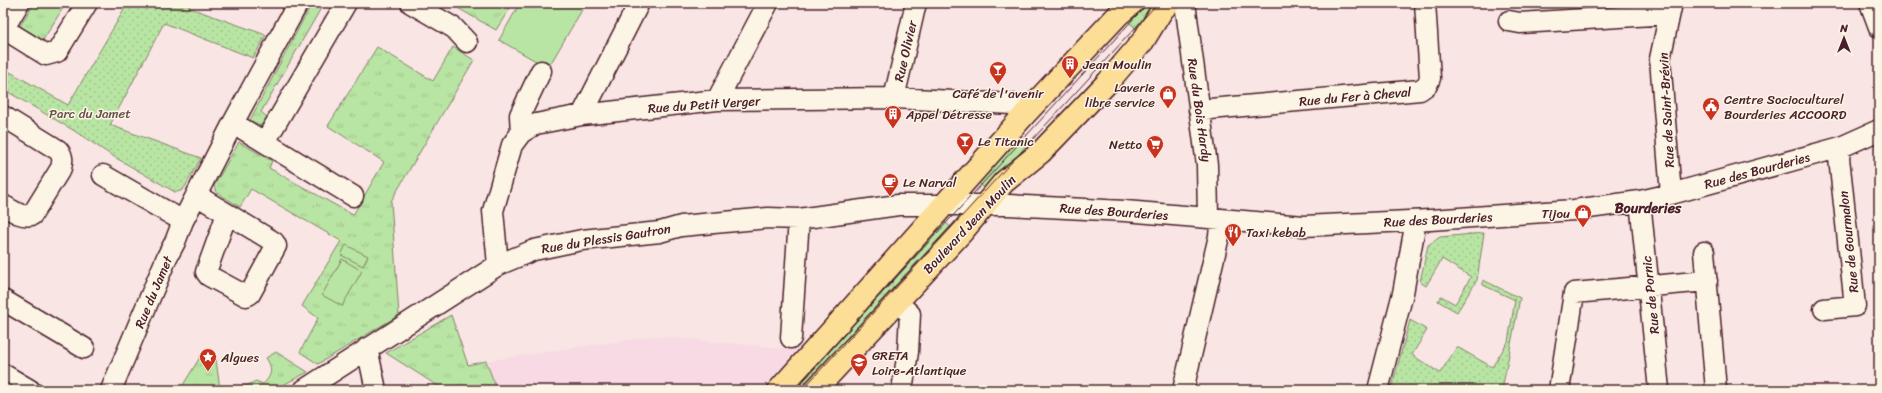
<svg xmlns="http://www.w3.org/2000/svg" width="1882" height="393" font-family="Sriracha,sans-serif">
	<defs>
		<pattern id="grass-tufts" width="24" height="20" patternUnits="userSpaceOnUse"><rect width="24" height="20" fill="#b8e5a3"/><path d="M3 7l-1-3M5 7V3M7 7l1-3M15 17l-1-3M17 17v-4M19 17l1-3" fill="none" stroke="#a0c48c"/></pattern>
		<pattern id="park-dots" width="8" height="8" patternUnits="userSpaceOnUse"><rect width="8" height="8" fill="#b8e5a3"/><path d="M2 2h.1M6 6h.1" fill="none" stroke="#a0c48c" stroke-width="1.8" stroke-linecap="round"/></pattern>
	</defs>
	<rect width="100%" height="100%" fill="#f9e5e4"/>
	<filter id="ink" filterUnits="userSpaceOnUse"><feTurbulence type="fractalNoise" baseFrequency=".025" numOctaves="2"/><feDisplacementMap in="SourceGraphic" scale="8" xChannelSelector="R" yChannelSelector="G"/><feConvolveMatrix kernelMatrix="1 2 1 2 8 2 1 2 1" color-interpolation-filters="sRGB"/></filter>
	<g filter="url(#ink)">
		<path fill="#f7dae3" d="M654,336L799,350L761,390H497L487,361Z"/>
		<path fill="url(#grass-tufts)" stroke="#818267" d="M34,3H66L43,40L20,26Z
			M312,3H324L261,112L267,117L260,126L250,120Z
			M449,3H513L496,30Z
			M1141,3H1162L1142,34L1123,17Z
			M377,47L433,81L453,47L474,60L391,201L399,315L318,364L300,352L318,318L302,306L341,241L251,189L240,207L216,192L214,186L239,142L272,161L269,168L353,215L384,162L328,126Z
			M1015,133L1036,152L989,193L978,182L992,168Z
			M944,221L955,231L807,390H788Z
			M451,315L468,365L486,361L497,390H444L386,353Z
			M276,352L308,372L273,390H180L202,354L216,360L220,389L248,385L256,381L263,384C272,376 273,368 266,358Z"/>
		<path fill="url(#park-dots)" stroke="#818267" d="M128,3H187L190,8L266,35L253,58L164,23L110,125L201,158L185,187L181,191L175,192L111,155L73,130L3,89V68L68,105Z
			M1484,233L1477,280L1457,312L1438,301L1441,296L1455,304L1471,277L1442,259L1426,286L1420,282L1428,245L1440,237Z
			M1483,280L1520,298L1502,390H1391L1410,320L1427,330L1412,355L1440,373L1457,347L1492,367L1508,342L1515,300L1483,285Z"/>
		<path fill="#b8e5a3" stroke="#818267" d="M520,3H586L548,68L499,40Z
			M346,245L368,256L363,266L341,255Z
			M342,259L362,271L342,306L322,295Z"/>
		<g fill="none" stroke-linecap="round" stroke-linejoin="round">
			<defs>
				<path id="minor" d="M411,3L454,28L467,42
					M1185,3L1207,165L1208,217
					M1870,3L1879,27
					M1509,21L1520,23L1669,14
					M4,29L46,55L57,52L87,3
					M3,30L19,3
					M894,98L916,3
					M717,100L768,3
					M1199,110L1420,90L1427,85L1430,78L1425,3
					M582,115L639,3
					M3,116L58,150C63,156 63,160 61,168L32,215C20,217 13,211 3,205
					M233,123L353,196
					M521,133L520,115L541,71
					M265,142L346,3
					M103,175L183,221
					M1671,194L1660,59L1672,3
					M196,195L274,242L276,246L250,294L246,296L209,276L206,272L227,214
					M1640,201L1659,390
					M1704,252L1716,390
					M498,265L493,211L512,145L521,133L536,124L582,115L717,100L894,98L1012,104L1025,114
					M3,300L84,348
					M897,302L910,314L908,352L902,390
					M1824,309L1855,306L1839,158L1841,147
					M791,338L799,219
					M367,348L376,390
					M3,374L30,390
					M111,390L167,257L175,242L183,221L233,123L298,3
					M304,390L498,265L534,250L582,240L660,232L681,226L768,218L799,219L898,205H1008L1125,211L1304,226L1430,220L1574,210L1640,201L1671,194L1841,147L1879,130
					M1183,390L1219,236L1221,219
					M1378,390L1403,293L1416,221
					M1559,390L1574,293L1707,281"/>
				<path id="major" d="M779,390L1025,114L1119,14L1132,3
					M815,390L962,232L1004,182L1041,152L1108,82L1143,41L1162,10L1169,3"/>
			</defs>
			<use href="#minor" stroke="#4a1f2b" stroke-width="23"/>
			<use href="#major" stroke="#4a1f2b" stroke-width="25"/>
			<use href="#minor" stroke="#fcf5e5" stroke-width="20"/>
			<use href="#major" stroke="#fcde96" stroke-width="22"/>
			<path stroke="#4a1f2b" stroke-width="1" d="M3,381L18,390
				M3,389L4,390
				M793,390L1148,3
				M802,390L1158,3"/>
		</g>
	</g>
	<defs>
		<symbol id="building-pin" viewBox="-11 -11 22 30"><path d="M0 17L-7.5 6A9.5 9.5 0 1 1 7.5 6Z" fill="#c8321e" stroke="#fcf5e5"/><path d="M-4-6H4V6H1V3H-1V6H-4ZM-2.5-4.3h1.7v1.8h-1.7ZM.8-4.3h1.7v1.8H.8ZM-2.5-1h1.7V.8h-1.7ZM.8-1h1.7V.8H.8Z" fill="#fff"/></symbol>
		<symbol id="bar-pin" viewBox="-11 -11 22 30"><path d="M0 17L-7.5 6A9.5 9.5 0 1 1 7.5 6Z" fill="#c8321e" stroke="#fcf5e5"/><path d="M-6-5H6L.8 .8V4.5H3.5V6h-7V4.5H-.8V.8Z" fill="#fff"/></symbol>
		<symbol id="shop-pin" viewBox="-11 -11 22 30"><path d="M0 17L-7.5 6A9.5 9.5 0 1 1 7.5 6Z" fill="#c8321e" stroke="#fcf5e5"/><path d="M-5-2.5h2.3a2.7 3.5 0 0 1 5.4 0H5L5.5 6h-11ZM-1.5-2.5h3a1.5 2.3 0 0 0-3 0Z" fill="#fff"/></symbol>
		<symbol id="civic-pin" viewBox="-11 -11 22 30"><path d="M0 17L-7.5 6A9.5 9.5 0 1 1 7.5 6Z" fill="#c8321e" stroke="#fcf5e5"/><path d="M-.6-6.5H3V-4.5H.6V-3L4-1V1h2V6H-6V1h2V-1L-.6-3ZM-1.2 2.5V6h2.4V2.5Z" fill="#fff"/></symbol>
		<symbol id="supermarket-pin" viewBox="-11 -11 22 30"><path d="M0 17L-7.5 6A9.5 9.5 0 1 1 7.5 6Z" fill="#c8321e" stroke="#fcf5e5"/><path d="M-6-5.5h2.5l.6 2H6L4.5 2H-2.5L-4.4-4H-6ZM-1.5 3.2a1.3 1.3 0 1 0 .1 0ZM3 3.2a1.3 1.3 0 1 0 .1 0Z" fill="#fff"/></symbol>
		<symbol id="cafe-pin" viewBox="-11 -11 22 30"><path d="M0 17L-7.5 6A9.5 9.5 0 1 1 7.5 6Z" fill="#c8321e" stroke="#fcf5e5"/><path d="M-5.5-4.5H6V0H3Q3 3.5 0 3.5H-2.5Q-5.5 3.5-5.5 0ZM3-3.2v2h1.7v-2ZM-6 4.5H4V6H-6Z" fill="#fff"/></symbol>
		<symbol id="restaurant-pin" viewBox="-11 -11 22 30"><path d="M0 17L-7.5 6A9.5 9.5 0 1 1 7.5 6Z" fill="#c8321e" stroke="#fcf5e5"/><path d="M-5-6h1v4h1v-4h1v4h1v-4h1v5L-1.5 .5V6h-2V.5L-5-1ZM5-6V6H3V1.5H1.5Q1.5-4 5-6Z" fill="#fff"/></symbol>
		<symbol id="sight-pin" viewBox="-11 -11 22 30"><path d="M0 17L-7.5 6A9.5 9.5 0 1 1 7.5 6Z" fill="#c8321e" stroke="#fcf5e5"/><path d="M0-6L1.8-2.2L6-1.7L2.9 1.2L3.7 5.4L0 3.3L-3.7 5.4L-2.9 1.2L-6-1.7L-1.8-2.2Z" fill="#fff"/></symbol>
		<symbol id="school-pin" viewBox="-11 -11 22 30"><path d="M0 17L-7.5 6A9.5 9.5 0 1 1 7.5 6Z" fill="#c8321e" stroke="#fcf5e5"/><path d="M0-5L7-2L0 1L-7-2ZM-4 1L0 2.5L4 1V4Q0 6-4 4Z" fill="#fff"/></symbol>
	</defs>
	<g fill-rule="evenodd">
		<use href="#building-pin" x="1060" y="54" width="20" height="27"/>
		<use href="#bar-pin" x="988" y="60" width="20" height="27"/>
		<use href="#shop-pin" x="1158" y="84" width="20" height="27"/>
		<use href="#civic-pin" x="1701" y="96" width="20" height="27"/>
		<use href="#building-pin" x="883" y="104" width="20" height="27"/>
		<use href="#bar-pin" x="955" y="131" width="20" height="27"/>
		<use href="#supermarket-pin" x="1145" y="134" width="20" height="27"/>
		<use href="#cafe-pin" x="880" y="172" width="20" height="27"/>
		<use href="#shop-pin" x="1573" y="203" width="20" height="27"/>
		<use href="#restaurant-pin" x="1223" y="222" width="20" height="27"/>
		<use href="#sight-pin" x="198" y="347" width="20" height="27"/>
		<use href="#school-pin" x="849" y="352" width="20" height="27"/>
	</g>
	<g text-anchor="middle" stroke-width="3" stroke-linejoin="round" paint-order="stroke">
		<g font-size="13" fill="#4a1f2b" stroke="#fcf5e5">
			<text transform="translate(905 51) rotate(-77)" y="5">Rue Olivier</text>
			<text transform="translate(1355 96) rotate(-5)" y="5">Rue du Fer à Cheval</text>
			<text transform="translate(704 104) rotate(-4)" y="5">Rue du Petit Verger</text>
			<text transform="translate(1200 110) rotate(82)" y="5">Rue du Bois Hardy</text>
			<text transform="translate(1666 110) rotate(-93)" y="5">Rue de Saint-Brévin</text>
			<text transform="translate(1757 170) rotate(-15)" y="5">Rue des Bourderies</text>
			<text transform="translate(1114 211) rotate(4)" y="5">Rue des Bourderies</text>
			<text transform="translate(1438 219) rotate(-3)" y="5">Rue des Bourderies</text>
			<text transform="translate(969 224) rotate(-47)" y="5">Boulevard Jean Moulin</text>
			<text transform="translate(606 238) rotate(-9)" y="5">Rue du Plessis Gautron</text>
			<text transform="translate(1848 242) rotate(-96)" y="5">Rue de Gourmalon</text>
			<text transform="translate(153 292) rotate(-67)" y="5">Rue du Jamet</text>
			<text transform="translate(1650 295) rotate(-96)" y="5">Rue de Pornic</text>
		</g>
		<g font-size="13" fill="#4a1f2b" stroke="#fcf5e5" text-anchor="start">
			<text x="1083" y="69">Jean Moulin</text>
			<text x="1155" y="92" text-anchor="end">Laverie<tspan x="1155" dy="15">libre service</tspan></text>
			<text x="998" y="98" text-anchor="middle">Café de l'avenir</text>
			<text x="1724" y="104">Centre Socioculturel<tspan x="1724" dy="15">Bourderies ACCOORD</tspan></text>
			<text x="906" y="119">Appel Détresse</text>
			<text x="978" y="146">Le Titanic</text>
			<text x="1142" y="149" text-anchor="end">Netto</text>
			<text x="903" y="187">Le Narval</text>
			<text x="1570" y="218" text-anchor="end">Tijou</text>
			<text x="1246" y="237">Taxi kebab</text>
			<text x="872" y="360">GRETA<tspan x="872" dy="15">Loire-Atlantique</tspan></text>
			<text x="221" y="362">Algues</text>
		</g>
		<g font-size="13" fill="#665049" stroke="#fcf5e5">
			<text x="90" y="118">Parc du Jamet</text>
		</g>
		<g font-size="14" font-weight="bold" fill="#4a1f2b" stroke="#fcf5e5">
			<text x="1648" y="213">Bourderies</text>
		</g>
	</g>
	<rect width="1882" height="393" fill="none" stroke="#fcf5e5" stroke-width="16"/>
	<rect x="8" y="8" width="1866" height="377" fill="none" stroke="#4a1f2b" stroke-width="1.5" filter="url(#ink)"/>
	<g transform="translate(1844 38)" stroke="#fcf5e5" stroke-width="3" paint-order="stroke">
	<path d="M0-3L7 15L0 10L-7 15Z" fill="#4a1f2b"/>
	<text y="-6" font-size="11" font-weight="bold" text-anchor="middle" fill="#4a1f2b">N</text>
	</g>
</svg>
